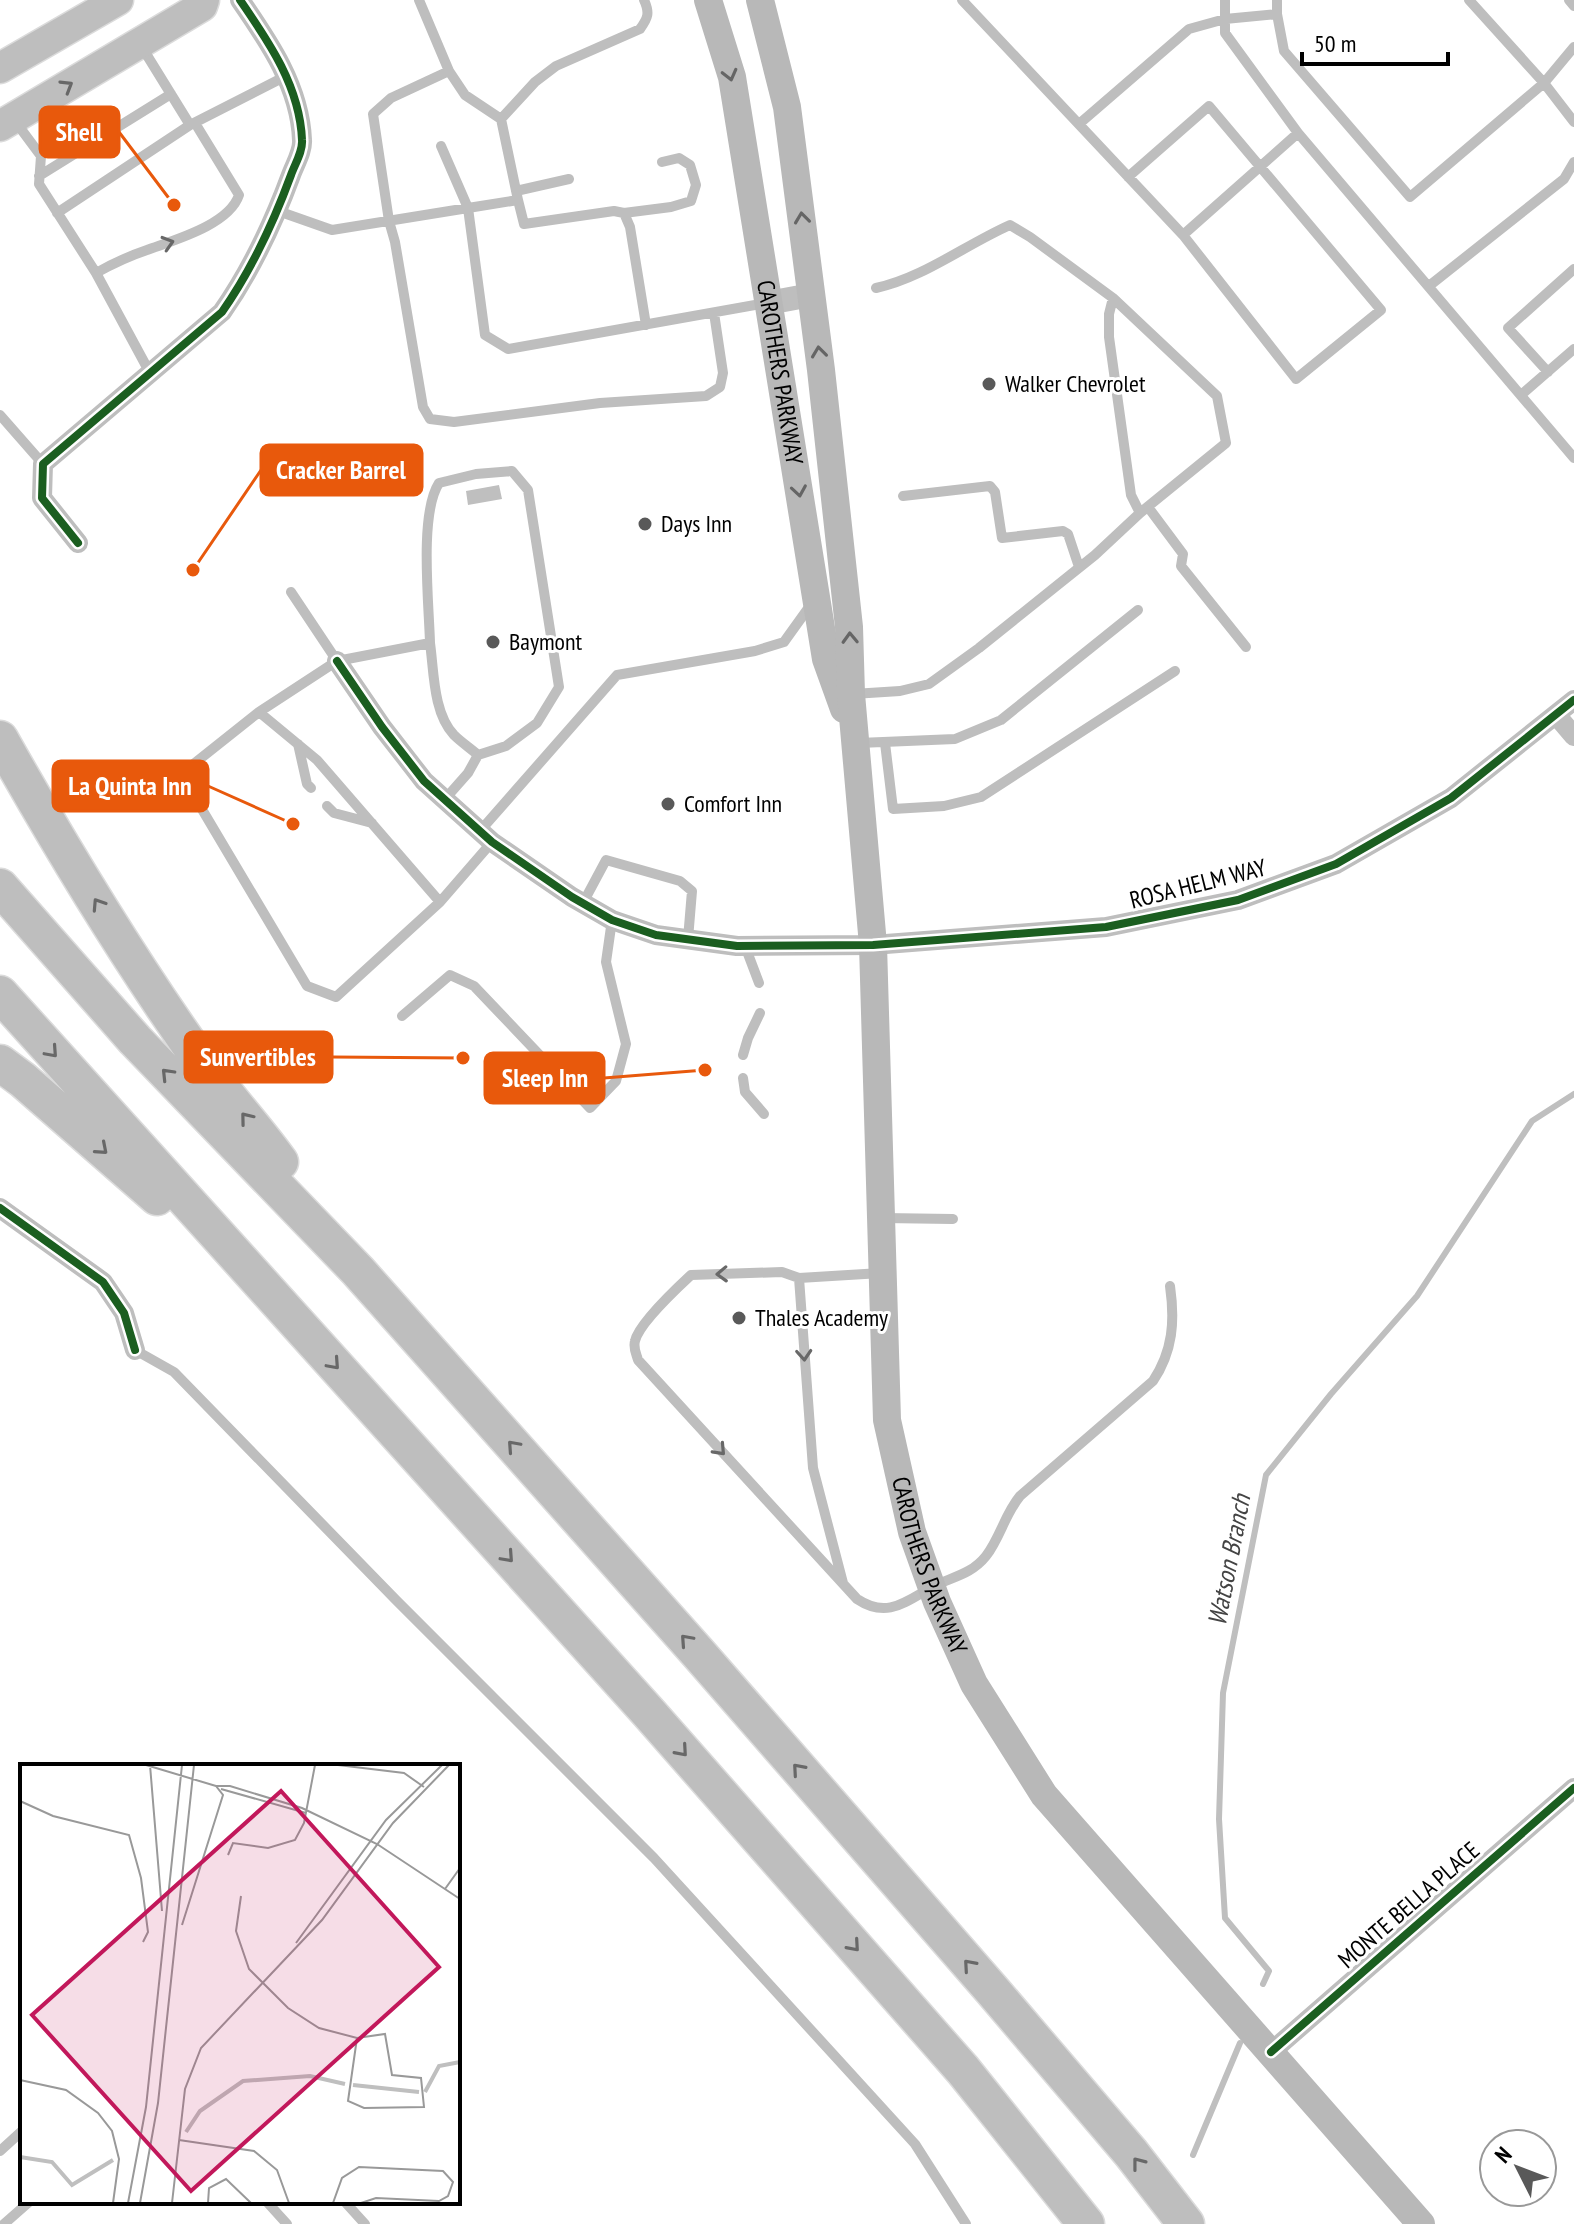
<svg xmlns="http://www.w3.org/2000/svg" width="1574" height="2224" font-family="'PT Sans Narrow',sans-serif">
	<rect width="100%" height="100%" fill="#fff"/>
	<path fill="#bfbfbf" d="M499,485L502,499L468,505L466,491Z"/>
	<g fill="none" stroke-linecap="round" stroke-linejoin="round">
		<path stroke="#bfbfbf" stroke-width="6" d="M1263,1984L1269,1971L1225,1918L1219,1819L1223,1693L1266,1475L1331,1394L1417,1296L1532,1121L1574,1094
			M1193,2155L1240,2043"/>
		<defs>
			<path id="primary" d="M0,68L118,0
				M0,126L202,6L204,0"/>
			<path id="motorway" d="M0,739C64,853 132,965 208,1071C231,1102 258,1131 280,1162
				M0,887L135,1040L358,1271L699,1654L992,1990L1131,2153L1186,2224
				M0,994L649,1713L963,2070L1086,2224
				M0,1063L23,1080L157,1197"/>
		</defs>
		<use href="#primary" stroke="#dbdbdb" stroke-width="33"/>
		<use href="#motorway" stroke="#dbdbdb" stroke-width="39"/>
		<path stroke="#bebebe" stroke-width="10" d="M419,0L449,71L391,98L373,114L389,221L395,242L423,407L430,419L454,422L600,403L706,396L720,387L723,373L714,313
			M962,0L1183,235L1298,133L1574,458
			M1225,0V33L1298,133
			M1277,0V14L1284,51L1410,197L1544,83L1469,0
			M1569,0L1574,6
			M140,44L190,125L286,76
			M1574,47L1544,83L1574,122
			M501,119L535,82L556,66L640,29C648,18 650,13 644,0
			M15,121L41,156L39,184L96,273L150,373
			M1079,124L1189,29L1225,19L1277,14
			M441,146L468,208L518,200L501,119L465,95L449,71
			M39,176L171,94
			M1128,177L1209,106L1381,310L1296,379L1183,235
			M516,191L569,179
			M518,200L524,224L614,211L624,213L630,227L646,325
			M278,211L332,230L468,208L485,335L508,349L766,303
			M57,213L190,125
			M624,213L671,207L691,201L696,185L690,165L679,158L662,162
			M96,273C112,264 129,256 147,250C174,240 229,225 239,195L195,123
			M1429,286L1564,179L1574,162
			M1113,298L1109,314V337L1131,495L1140,513
			M1548,372L1508,328L1574,269
			M1521,395L1574,349
			M0,415L43,464
			M903,496L990,486L995,492L1002,538L1063,531L1068,534L1079,567
			M1148,507L1183,554L1181,566L1246,647
			M291,592L337,661
			M430,643C429,604 419,514 439,483L476,474L512,471L528,490L559,687L537,723L506,746L478,755
			M853,694L900,691L929,684L979,648L1095,555L1140,513L1226,443L1217,396L1113,298L1030,237L1010,225C965,245 923,278 876,288
			M259,712L317,760L440,902
			M859,743L955,739L1001,720L1138,610
			M885,743L893,809L944,806L981,797L1175,671
			M298,744L307,784L311,788
			M445,799L468,773L478,755C470,748 461,742 454,735C433,713 434,671 430,643L337,661L259,712L181,774L307,986L336,997L440,902L492,842
			M327,806L334,813L372,823
			M480,831L617,675L755,651L784,642L812,603
			M583,903L606,860L680,881L692,891L688,939
			M745,946L759,983
			M402,1016L450,975L474,986L590,1108L616,1081L626,1044L606,962L612,920
			M743,1055L748,1038L760,1013
			M743,1078L745,1092L764,1114
			M883,1218L953,1219
			M881,1273L799,1278L782,1272L691,1275C677,1288 639,1323 635,1341C633,1348 636,1353 638,1360L857,1599C887,1619 905,1602 932,1587C951,1577 971,1575 986,1556C1000,1538 1005,1514 1020,1496L1153,1381C1173,1351 1175,1321 1170,1286
			M799,1278L813,1468L843,1583
			M135,1350L174,1372L396,1600L654,1858L915,2144L966,2224
			M0,2151L22,2131
			M267,2202L287,2224
			M345,2202L365,2224
			M4,2224L29,2202"/>
		<path stroke="#bebebe" stroke-width="20" d="M78,543L42,498L43,464L222,312C252,269 273,224 291,175C295,164 303,151 302,140C300,87 269,42 240,0
			M337,661L382,727L424,781L492,842L572,897L612,920L656,935L737,946L873,945L1106,927L1238,900L1336,864L1451,798L1574,700
			M1557,716L1574,736
			M0,1208L103,1282L124,1313L135,1350
			M1271,2052L1574,1788"/>
		<path stroke="#bebebe" stroke-width="24" d="M768,303L811,295"/>
		<g stroke="#b8b8b8" stroke-width="28">
			<path id="s1" d="M708,0L732,77L826,659L844,709"/>
			<path id="s2" d="M760,0L787,107L821,370L849,627L851,694L873,945L887,1420L912,1532L937,1602L974,1684L1044,1795L1421,2224"/>
		</g>
		<use href="#primary" stroke="#bebebe" stroke-width="30"/>
		<use href="#motorway" stroke="#bebebe" stroke-width="36"/>
		<defs>
			<path id="cycleway" d="M78,543L42,498L43,464L222,312C252,269 273,224 291,175C295,164 303,151 302,140C300,87 269,42 240,0
				M337,661L382,727L424,781L492,842L572,897L612,920L656,935L737,946L873,945L1106,927L1238,900L1336,864L1451,798L1574,700
				M0,1208L103,1282L124,1313L135,1350
				M1271,2052L1574,1788"/>
		</defs>
		<use href="#cycleway" stroke="#fff" stroke-width="13"/>
		<use href="#cycleway" stroke="#1b5e20" stroke-width="8"/>
	</g>
	<defs><path id="oneway-chevron" d="M-2-3.5L2.5 0L-2 3.5" fill="none" stroke-width="1.6" stroke-linecap="round" stroke-linejoin="round" transform="scale(2)"/></defs>
	<g stroke="#656565">
		<use href="#oneway-chevron" transform="translate(730 75) rotate(76)"/>
		<use href="#oneway-chevron" transform="translate(802 218) rotate(-97)"/>
		<use href="#oneway-chevron" transform="translate(819 352) rotate(-97)"/>
		<use href="#oneway-chevron" transform="translate(799 491) rotate(81)"/>
		<use href="#oneway-chevron" transform="translate(850 638) rotate(-92)"/>
	</g>
	<g stroke="#686868">
		<use href="#oneway-chevron" transform="translate(67 86) rotate(-31)"/>
		<use href="#oneway-chevron" transform="translate(168 243) rotate(-17)"/>
		<use href="#oneway-chevron" transform="translate(98 904) rotate(-123)"/>
		<use href="#oneway-chevron" transform="translate(52 1052) rotate(48)"/>
		<use href="#oneway-chevron" transform="translate(167 1074) rotate(-134)"/>
		<use href="#oneway-chevron" transform="translate(246 1118) rotate(-129)"/>
		<use href="#oneway-chevron" transform="translate(102 1149) rotate(41)"/>
		<use href="#oneway-chevron" transform="translate(722 1274) rotate(178)"/>
		<use href="#oneway-chevron" transform="translate(804 1355) rotate(86)"/>
		<use href="#oneway-chevron" transform="translate(334 1364) rotate(48)"/>
		<use href="#oneway-chevron" transform="translate(513 1446) rotate(-132)"/>
		<use href="#oneway-chevron" transform="translate(720 1450) rotate(47)"/>
		<use href="#oneway-chevron" transform="translate(508 1557) rotate(48)"/>
		<use href="#oneway-chevron" transform="translate(686 1640) rotate(-132)"/>
		<use href="#oneway-chevron" transform="translate(682 1751) rotate(49)"/>
		<use href="#oneway-chevron" transform="translate(798 1769) rotate(-131)"/>
		<use href="#oneway-chevron" transform="translate(854 1946) rotate(49)"/>
		<use href="#oneway-chevron" transform="translate(969 1965) rotate(-131)"/>
		<use href="#oneway-chevron" transform="translate(1138 2163) rotate(-128)"/>
	</g>
	<g fill="#595959" stroke="#fff" stroke-width="3">
		<circle cx="989" cy="384" r="8"/>
		<circle cx="645" cy="524" r="8"/>
		<circle cx="493" cy="642" r="8"/>
		<circle cx="668" cy="804" r="8"/>
		<circle cx="739" cy="1318" r="8"/>
	</g>
	<g text-anchor="middle" stroke-width="6" stroke-linejoin="round" paint-order="stroke">
		<g font-size="24" fill="#000" stroke="#fff">
			<text dy="8" stroke="none"><textPath href="#s1" startOffset="380">CAROTHERS PARKWAY</textPath></text>
			<text transform="translate(1198 884) rotate(-14)" y="8">ROSA HELM WAY</text>
			<text dy="8" stroke="none"><textPath href="#s2" startOffset="1580">CAROTHERS PARKWAY</textPath></text>
			<text transform="translate(1409 1905) rotate(-41)" y="8">MONTE BELLA PLACE</text>
		</g>
		<g font-size="24" fill="#000" stroke="#fff" text-anchor="start">
			<text x="1005" y="392">Walker Chevrolet</text>
			<text x="661" y="532">Days Inn</text>
			<text x="509" y="650">Baymont</text>
			<text x="684" y="812">Comfort Inn</text>
			<text x="755" y="1326">Thales Academy</text>
		</g>
		<g font-size="26" font-style="italic" fill="#444" stroke="#fff">
			<text transform="translate(1229 1560) rotate(-79)" y="9">Watson Branch</text>
		</g>
	</g>
	<g transform="translate(20 1764)">
		<rect width="440" height="440" fill="#fff"/>
		<path fill="none" stroke="#bfbfbf" stroke-width="4" d="M333,321L399,328M405,328L419,302L440,298M166,368L180,347L223,317L290,312L325,320M0,393L32,398L52,421L93,396"/>
		<path fill="none" stroke="#999" stroke-width="2" d="M126,1L196,22M130,1L142,147M318,1L384,9L404,23M196,22H210L282,44L357,80L440,135M201,25L286,49M0,37L33,52L109,71L121,114L128,168L123,178M208,91L213,79L248,84L275,76L284,59L295,1M425,125L440,104M221,132L216,167L229,205L268,244L299,264L337,274L365,270L372,311L401,314L404,343L344,344L328,337L337,274M162,161L203,31L196,22M276,179L366,56L422,1M0,316L46,326L78,349L92,367L99,395L93,439M159,376L234,387L257,406L269,439M108,439L126,343L162,1M120,439L138,339L174,1M152,439L165,325L181,284L302,156L373,59L429,1M188,439L189,424L206,415L231,439M313,439L322,414L339,403L423,407L433,418L428,432L419,437L356,434L341,439"/>
		<path fill="#c2185b" fill-opacity="0.15" stroke="#c2185b" stroke-width="4" d="M261,27L419,203L171,427L12,251Z"/>
		<rect width="440" height="440" fill="none" stroke="#000" stroke-width="4"/>
	</g>
	<path fill="none" stroke="#e8590c" stroke-width="3" d="M174 205L119 132M193 570L261 470M293 824L208 786M463 1058L332 1057M705 1070L604 1078"/>
	<g fill="#e8590c" stroke="#fff" stroke-width="3">
		<circle cx="174" cy="205" r="8"/>
		<circle cx="193" cy="570" r="8"/>
		<circle cx="293" cy="824" r="8"/>
		<circle cx="463" cy="1058" r="8"/>
		<circle cx="705" cy="1070" r="8"/>
	</g>
	<g fill="#e8590c" stroke="#e8590c" stroke-width="3">
		<rect x="40" y="107" width="79" height="50" rx="8"/>
		<rect x="261" y="445" width="161" height="50" rx="8"/>
		<rect x="53" y="761" width="155" height="50" rx="8"/>
		<rect x="185" y="1032" width="147" height="50" rx="8"/>
		<rect x="485" y="1053" width="119" height="50" rx="8"/>
	</g>
	<g font-size="26" text-anchor="middle" font-weight="bold" fill="#fff">
		<text x="79" y="141">Shell</text>
		<text x="341" y="479">Cracker Barrel</text>
		<text x="130" y="795">La Quinta Inn</text>
		<text x="258" y="1066">Sunvertibles</text>
		<text x="545" y="1087">Sleep Inn</text>
	</g>
	<g transform="translate(1518 2168) rotate(312)"><circle r="38" fill="#ffffff" stroke="#999999" stroke-width="2"/>
	<path d="M0-6L14 30L0 20L-14 30Z" fill="#595959"/>
	<text y="-12" font-size="22" font-weight="bold" text-anchor="middle" fill="#000000">N</text>
	</g>
	<path d="M1302 52v12h146v-12" fill="none" stroke="#000000" stroke-width="4"/>
	<text x="1314" y="52" font-size="24" fill="#000000" stroke="#ffffff" stroke-width="6" paint-order="stroke">50 m</text>
</svg>
